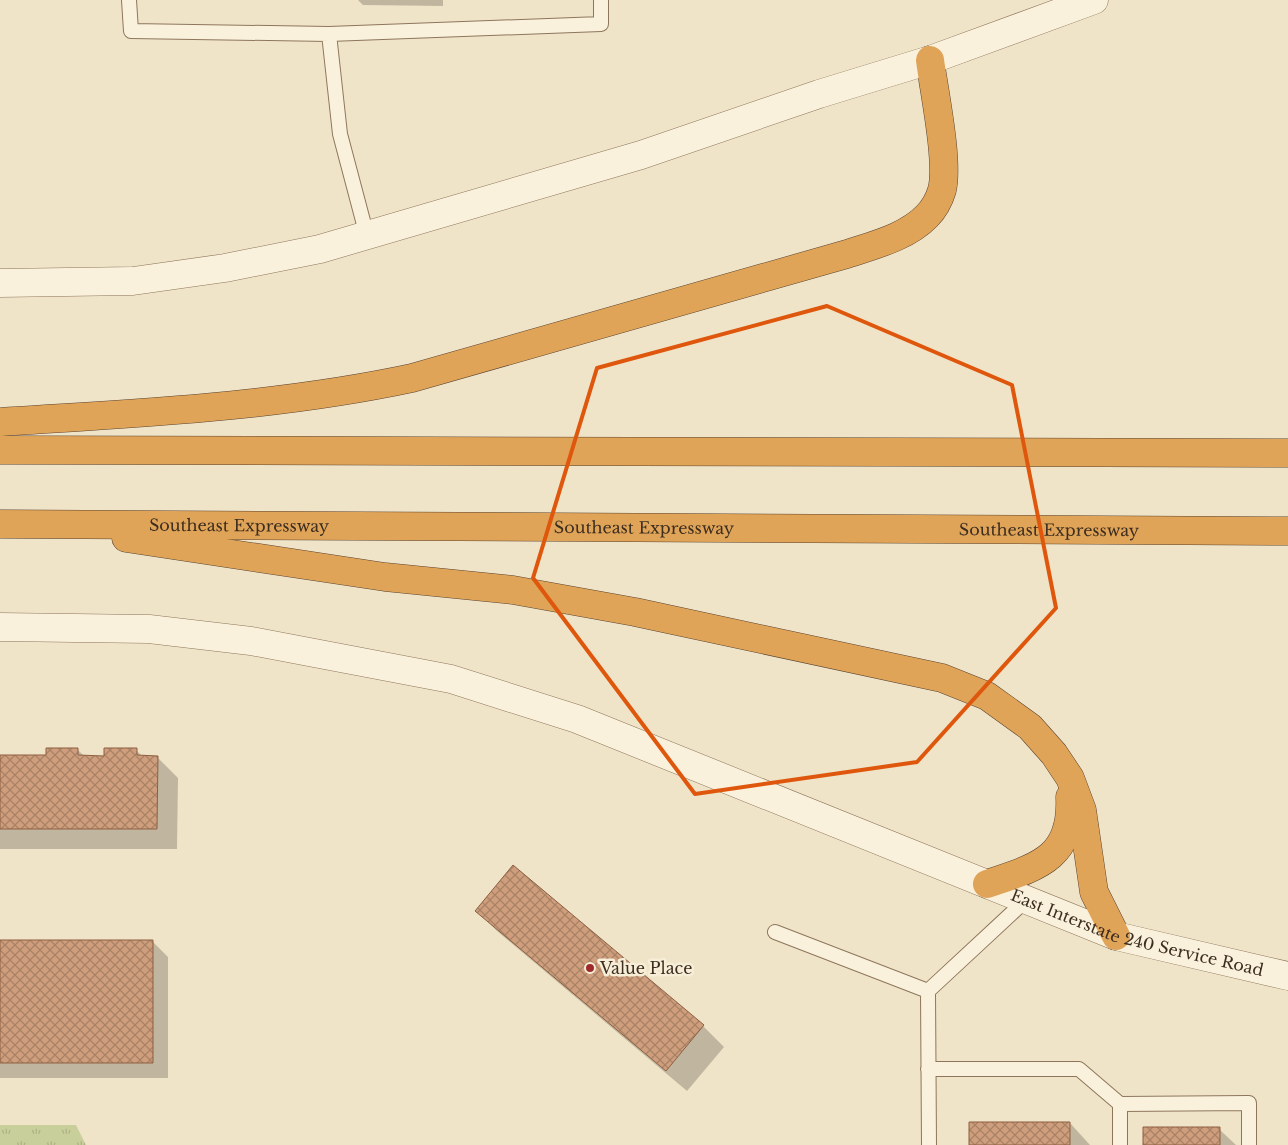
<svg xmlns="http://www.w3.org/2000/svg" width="1288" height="1145" font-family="'Libre Baskerville',serif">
	<defs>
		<pattern id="grass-tufts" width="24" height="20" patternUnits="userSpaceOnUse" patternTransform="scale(1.25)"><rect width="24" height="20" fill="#c9cf9b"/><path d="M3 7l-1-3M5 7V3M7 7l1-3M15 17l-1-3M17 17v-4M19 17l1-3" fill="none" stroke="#aeb285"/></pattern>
		<pattern id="building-cross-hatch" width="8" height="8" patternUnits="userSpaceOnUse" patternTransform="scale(1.25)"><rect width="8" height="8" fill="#cf9f7d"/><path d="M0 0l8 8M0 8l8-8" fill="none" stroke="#a98266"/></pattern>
	</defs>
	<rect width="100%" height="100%" fill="#f0e4c8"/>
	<path fill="url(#grass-tufts)" d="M0,1125H76L86,1145H0Z"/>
	<path fill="#0003" d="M358,0H443V6L363,5Z
		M77,749L85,757H105L136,750L143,757H157L178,778L177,849H0V756H47Z
		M514,867L703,1026L724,1047L687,1091L497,931L477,911Z
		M0,942H153L168,957V1078H0Z
		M1070,1123L1090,1145H970Z
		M1219,1129L1236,1145H1144Z"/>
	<path fill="url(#building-cross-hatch)" stroke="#8d5f41" d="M46,748H78V755L104,756V748H137V755L158,756L157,829H0V755H46Z
		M513,865L704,1025L666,1071L475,911Z
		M0,940H153V1063H0Z
		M969,1122H1070V1145H969Z
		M1143,1127H1220V1145H1143Z"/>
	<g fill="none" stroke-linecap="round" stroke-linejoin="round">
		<defs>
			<path id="service" d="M129,0L131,31L329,34L601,24V0
				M329,34L340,134L367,236
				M775,932L928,991
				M928,1069H1079L1120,1104L1249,1103V1145
				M1120,1104V1145
				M929,1145L928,991L1026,900"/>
			<g id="tertiary">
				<path d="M0,283L133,281L225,268L320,249L641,155L819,94L930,60L1094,0"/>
				<path id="s1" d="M0,627L149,629L251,641L451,679L577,719L1116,936L1288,976"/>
			</g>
			<g id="motorway">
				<path d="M0,422C139,413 276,407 412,378L847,254C874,245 907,237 927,216C934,209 939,200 942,190C949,162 934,91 930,60"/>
				<path d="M0,450L1288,453"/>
				<path id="s2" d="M0,524L1288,531"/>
				<path d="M126,538L385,577L513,590L635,612L942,678L987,696L1030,727L1054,754L1070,778L1082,810L1094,892L1116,936"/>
				<path d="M987,884C1037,867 1073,859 1070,797"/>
			</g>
		</defs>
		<use href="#service" stroke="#8d765c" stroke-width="16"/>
		<use href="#tertiary" stroke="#8d765c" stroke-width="29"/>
		<use href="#motorway" stroke="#5b4430" stroke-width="29"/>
		<use href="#service" stroke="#faf1dc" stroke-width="14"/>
		<use href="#tertiary" stroke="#faf1dc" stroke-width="28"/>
		<use href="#motorway" stroke="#e0a458" stroke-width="28"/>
	</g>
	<path fill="none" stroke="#df570d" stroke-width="4" stroke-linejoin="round" d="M827,306L1012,385L1056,608L917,762L695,794L533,578L597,368Z"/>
	<circle fill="#9e2a2b" stroke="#f7eed8" stroke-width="2" cx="590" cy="968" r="5"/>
	<g text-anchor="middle" stroke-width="5" stroke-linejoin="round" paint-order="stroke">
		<g font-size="16" fill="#3d2e20" stroke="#f7eed8">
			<text dy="6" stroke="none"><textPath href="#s2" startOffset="239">Southeast Expressway</textPath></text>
			<text dy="6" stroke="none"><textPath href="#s2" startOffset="644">Southeast Expressway</textPath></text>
			<text dy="6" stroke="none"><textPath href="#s2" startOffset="1049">Southeast Expressway</textPath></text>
			<text dy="6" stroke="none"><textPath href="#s1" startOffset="1188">East Interstate 240 Service Road</textPath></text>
		</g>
		<g font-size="16" fill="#3d2e20" stroke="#f7eed8" text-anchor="start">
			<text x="600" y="974">Value Place</text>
		</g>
	</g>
</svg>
